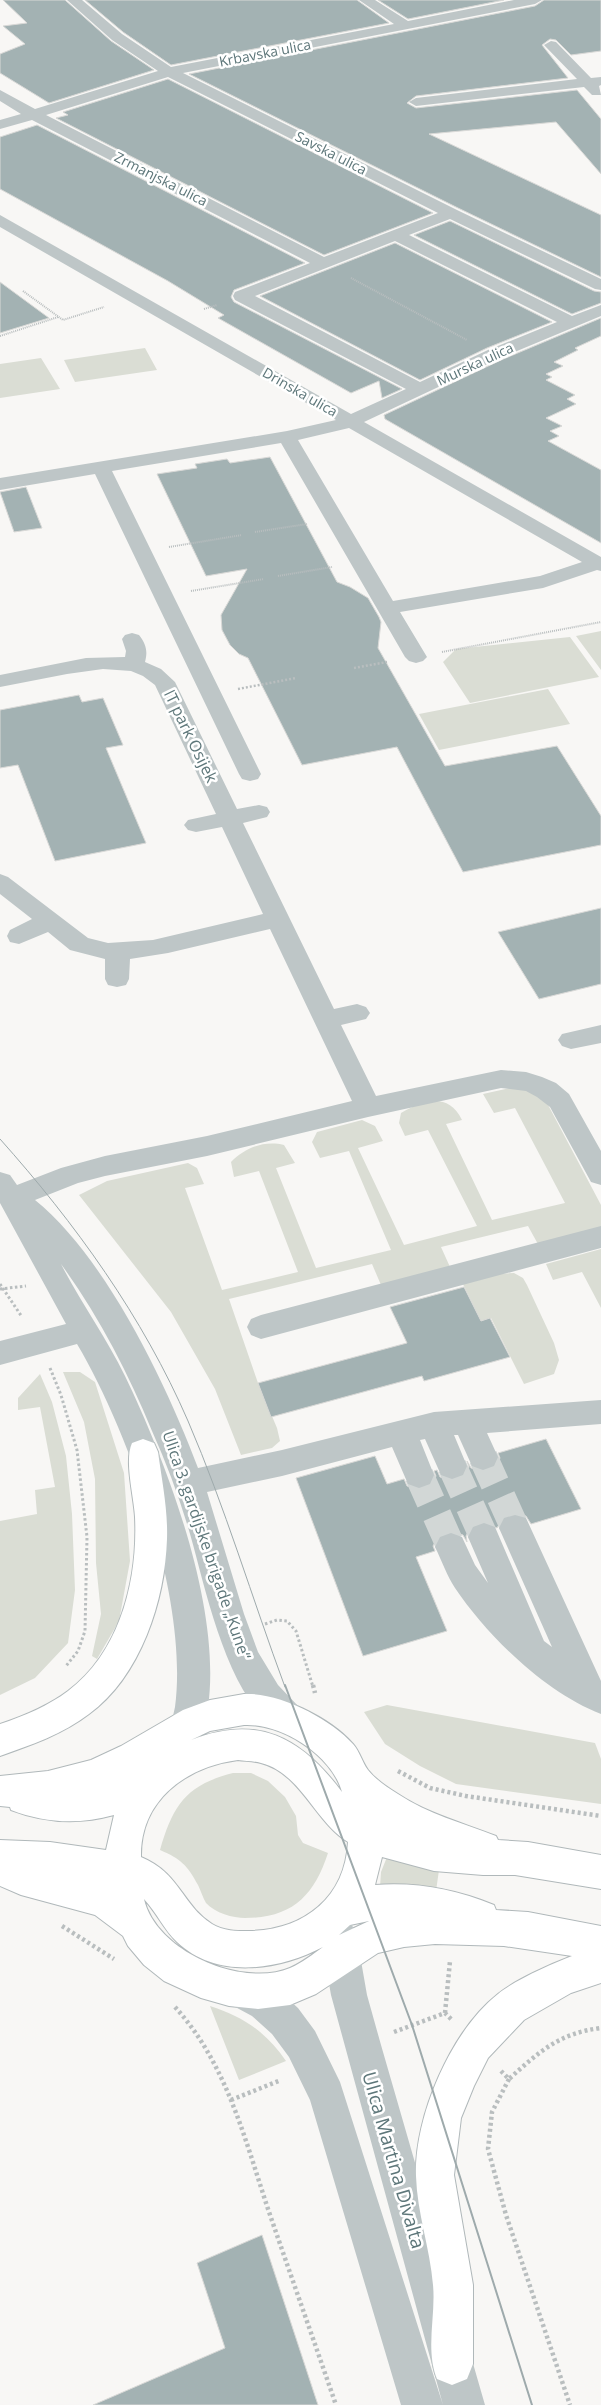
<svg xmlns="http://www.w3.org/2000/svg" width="601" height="2405" font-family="'Open Sans',sans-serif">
	<rect width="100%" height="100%" fill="#f8f7f5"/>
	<path fill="#daddd4" d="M145,348L157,370L75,382L64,360Z
		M41,358L60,389L0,398V364Z
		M601,631V670L576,636Z
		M570,637L599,677L470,703L443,662L456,649Z
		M548,689L570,724L439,750L419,714Z
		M514,1087L530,1091L546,1101L601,1205V1227L539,1246L528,1226L441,1247L450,1267L381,1285L372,1264L229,1299L258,1383L277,1428L280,1441L272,1448L241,1455L215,1389L171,1312L79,1195L107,1181L188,1163L197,1168L204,1184L185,1188L222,1290L298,1272L259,1171L234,1177L231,1162C245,1148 264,1140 284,1145L295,1163L276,1168L316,1268L391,1250L349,1151L320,1158L312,1142L317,1132L362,1120L375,1126L383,1141L358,1148L404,1245L477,1226L428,1130L405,1136L399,1123L401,1113C424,1100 448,1092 462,1120L446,1124L492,1220L565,1203L515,1108L494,1113L483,1094Z
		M601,1249V1308L582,1272L553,1280L546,1264Z
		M514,1273L523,1278L527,1285L554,1343L559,1360L554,1374L524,1384L491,1318L481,1321L462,1282L496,1274Z
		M63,1372H80L95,1382L124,1473L130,1561L119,1621L97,1659L92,1656L101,1614L96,1563L95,1479L84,1422Z
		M40,1374L52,1402L66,1456L72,1514L75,1590L68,1643L35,1678L0,1695V1521L37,1514L35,1490L55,1487L40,1407L18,1410V1398Z
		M387,1705L595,1743L601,1759V1804L456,1784L420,1766L385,1744L364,1712Z
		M233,1773H251L268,1781L285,1797L296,1816L298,1835L303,1843L328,1853C314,1896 292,1918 245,1918C233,1918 215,1913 206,1903C203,1898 201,1891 198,1885C187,1865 181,1859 160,1850C173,1805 186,1785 233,1773Z
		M387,1857L439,1870L436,1891L380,1887L381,1872Z
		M210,2006C244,2017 266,2032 286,2061L239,2080Z"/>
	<path fill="#a3b2b3" stroke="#d9d9d7" d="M3,0H65L111,41L154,70L49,103L0,73V54L25,44L3,26L27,23Z
		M85,0H357L389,23L171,65L123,32Z
		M378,0H504L408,19Z
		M544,0H601V51L571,55L556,40L550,39L542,45L568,78L416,96L407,103L416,108L577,90L601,119V174L556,122L429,134L601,215V277L458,208L189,74L535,6Z
		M168,79L433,213L324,255L56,118L68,115L63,112Z
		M37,125L305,263L234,290L231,297L234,302L402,389L382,398L379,381L351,393L218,318L224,315L168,281L0,189V137Z
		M450,221L594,291L601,292V303L572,314L414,235Z
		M395,243L552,322L487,348L420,380L260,296Z
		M0,282L49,318L0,333Z
		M601,318V336L575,348L578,350L554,362L563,366L546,374L552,377L546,380L575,395L567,399L576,404L546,418L562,426L550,431L559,436L548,441L601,470V543L385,419L384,415L501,360Z
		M270,457L337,582L350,587L368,598L379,617L381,622L378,648L445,766L557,746L601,816V845L463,872L397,747L302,765L248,658L239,654L230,645L222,630L221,615L247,569L206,576L157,474L197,468L195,464L227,459L230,463Z
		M26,487L42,528L14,532L0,492Z
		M79,695L82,702L103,698L123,745L106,748L146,843L55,861L18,765L0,768V710Z
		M601,908V984L539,999L498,932Z
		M464,1287L481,1321L490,1318L510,1357L424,1381L422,1376L271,1417L258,1383L407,1343L390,1307Z
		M546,1439L581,1509L531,1524L526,1516L515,1513L504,1516L497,1528L483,1521L471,1526L466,1536L467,1542L463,1535L452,1531L439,1535L433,1546L435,1551L416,1557L447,1631L363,1656L296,1478L375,1456L387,1484L404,1479L407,1486L420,1490L432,1485L436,1476L434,1471L437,1470L440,1477L453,1481L465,1476L469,1467L467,1461L471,1468L484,1472L496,1467L500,1458L498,1453Z
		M262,2235L318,2405H93L225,2348L197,2263Z"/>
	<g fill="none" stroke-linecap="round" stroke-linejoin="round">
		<path stroke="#d2d7d6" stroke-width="29" stroke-dasharray="29 15" stroke-linecap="butt" d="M483,1457L515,1528
			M452,1466L484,1537
			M419,1475L451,1547"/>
		<defs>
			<path id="major" d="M143,1439L154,1443L158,1452C162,1481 168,1510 167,1539C165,1600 141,1676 89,1714C63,1734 31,1745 0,1756V1724C24,1716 48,1706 68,1691C120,1652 138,1580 135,1517C134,1497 124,1461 132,1443Z
				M244,1694C278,1692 330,1718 353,1744C360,1752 362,1762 368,1770C375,1779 388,1788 398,1794C428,1814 463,1823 496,1836L498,1840L528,1842L601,1855V1889L515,1875H483L434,1871L382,1857L375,1885C417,1882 455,1889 494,1905L496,1910L528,1912L601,1926V1983L571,1993L524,2020L488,2058L474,2086L461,2118L454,2175L473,2285V2364L467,2379L452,2385L437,2379C425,2349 436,2316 433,2285C430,2248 417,2213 416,2176C414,2117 451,2031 498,1994C515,1980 551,1964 572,1956L504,1946L435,1944L404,1947L378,1953L316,1994L290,2005L258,2009L229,2006L201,1998L164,1981L144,1965L128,1946L123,1936L95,1915L21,1895L0,1886V1840L50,1842L106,1850L114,1815C78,1825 45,1823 11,1810L10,1807L0,1806V1776L48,1771L91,1760L121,1746L183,1710L210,1700ZM244,1725C281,1723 332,1755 342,1792C301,1737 258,1714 191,1740L210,1731ZM238,1760C245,1761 254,1761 261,1763C301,1773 315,1822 348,1842C345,1898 304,1930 249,1931C237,1931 223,1931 212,1924C182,1905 180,1873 141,1857C140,1801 185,1767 238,1760ZM144,1899C157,1913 164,1930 177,1942C217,1980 279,1970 323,1947C313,1954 302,1963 290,1968C243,1988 156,1952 144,1899ZM369,1921L339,1935L350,1925Z"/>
		</defs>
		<use href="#major" stroke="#b0b8ba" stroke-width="2"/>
		<path stroke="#b9bebf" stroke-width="2" stroke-dasharray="1 1" stroke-linecap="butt" d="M351,278L467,340
			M23,291L63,320L104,307
			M204,309L217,305
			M0,336L58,317
			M255,532L307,524
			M169,547L242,535
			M278,576L332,567
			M191,591L264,579
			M442,652L601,622"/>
		<path stroke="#b9bebf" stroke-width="2.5" stroke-dasharray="2 2" stroke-linecap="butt" d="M354,668L387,662
			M238,689L296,678"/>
		<path stroke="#b9bebf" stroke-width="3" stroke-dasharray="2.5 2.5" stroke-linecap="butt" d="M0,1284L22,1317
			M0,1289L26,1286
			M50,1368L61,1395L77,1450L87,1537L85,1631L78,1651L66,1666
			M265,1624L277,1620L287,1621L296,1631L313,1687"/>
		<path stroke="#b9bebf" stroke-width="4.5" stroke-dasharray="3 3" stroke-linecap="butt" d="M313,1685L315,1693
			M398,1771L430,1788L466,1796L601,1816
			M62,1926L114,1959
			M175,2007C227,2064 245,2140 269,2212C291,2276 314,2341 336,2405
			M445,2013L450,1961
			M394,2032L445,2013L452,2020
			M501,2071L509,2079C539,2052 559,2033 601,2028
			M509,2079L492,2112L488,2149L506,2215L570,2405
			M231,2100L281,2080"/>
		<path fill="#bec6c7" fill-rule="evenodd" d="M67,0H82L122,34L171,67L394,24L359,0H375L408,21L514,0H542L535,4L183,73L457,210L601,279V290L595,289L450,219L409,235L572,316L601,305V316L500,358L364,422L601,557V571L597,570L543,588L400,612L427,657L423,661L416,663L409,661L405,657L281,443L112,471L261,774L258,779L250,781L242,779L239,774L95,474L0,490V478L287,431L336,420L0,227V215L351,414L406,389L235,300L233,296L235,292L310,263L32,120L0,129V120L21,114L0,101V90L35,109L158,71L112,40ZM168,77L438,213L324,257L46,115ZM395,241L557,322L488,350L420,382L255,296ZM349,428L582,562L540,576L393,601L298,440Z
			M551,41L556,42L591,78L601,77V85L599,86L601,95H592L584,87L416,106L409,102L416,98L577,79L544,45Z
			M132,633L139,635C146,644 148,651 145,662L161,669L175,682L237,809L259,805L267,807L270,812L267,817L243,823L334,1009L357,1004L366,1007L370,1013L366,1019L341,1025L376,1096L501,1070L526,1072L542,1077L556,1083L569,1094L601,1151V1185L591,1182L550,1107L537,1097L526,1091L501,1088L368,1117L207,1156L105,1176L78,1183L35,1200C105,1256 167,1385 198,1468L282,1450L434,1412L601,1400V1424L487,1433L498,1457L494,1466L483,1470L472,1466L458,1435H454L467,1466L463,1475L452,1479L441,1475L425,1439L420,1440L434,1475L430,1484L419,1488L408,1484L392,1447L282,1476L207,1492L244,1614L258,1652L278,1685L299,1707L304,1718L299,1729L287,1733C228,1711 205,1583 188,1527C178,1494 166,1462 152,1431C128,1372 98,1315 61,1264C81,1303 106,1337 125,1376C168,1465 222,1609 208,1707C206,1723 200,1739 193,1754L181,1759L169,1754L164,1743C168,1731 173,1719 175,1707C189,1602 130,1433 77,1344L0,1365V1341L66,1324L0,1203V1172L10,1175L17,1185L61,1168L105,1156L207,1136L352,1101L270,929L168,953L130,959L129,979L126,985L117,987L108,985L105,979V959L70,950L48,932L19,944L10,942L7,936L10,930L32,919L0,894V874L8,877L88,938L108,943L153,940L263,914L222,827L196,832L188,830L184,825L188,820L216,814L155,685L143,676L131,671L103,669L67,674L0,687V675L86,658L125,657L126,651L122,639L125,635Z
			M601,1025V1043L571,1049L562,1046L558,1040L562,1034Z
			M601,1226V1248L261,1339L251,1335L247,1327L251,1319L261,1315Z
			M515,1515L526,1518L601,1681V1714C546,1693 488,1637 455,1588C447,1576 442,1561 435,1547L440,1537L451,1533L462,1537L475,1565L488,1583L468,1537L473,1527L484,1523L495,1527L544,1641L552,1647L499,1528L504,1518Z
			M339,1920L352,1925L357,1938L367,1995L381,2045L485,2405H443L331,1995L321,1938L326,1925Z
			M239,1971L278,1990L298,2008L315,2031L340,2082L443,2405H401L310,2100L289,2057L272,2034L252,2016L226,2002L221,1989L226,1976Z"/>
		<use href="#major" fill="#fff" fill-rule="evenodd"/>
		<path stroke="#9eaaac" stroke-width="1" d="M0,1139C75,1223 143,1317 188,1421C225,1507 252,1598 285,1687"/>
		<path stroke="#9eaaac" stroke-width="2" d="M285,1685L412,2025L532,2405"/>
	</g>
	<g text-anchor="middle" stroke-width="5" stroke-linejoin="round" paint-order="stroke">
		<g font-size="14" fill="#5e777a" stroke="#fff">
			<text transform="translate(265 53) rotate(-11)" y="5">Krbavska ulica</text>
			<text transform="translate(331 153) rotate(27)" y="5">Savska ulica</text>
			<text transform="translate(161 179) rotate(27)" y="5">Zrmanjska ulica</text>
			<text transform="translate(475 364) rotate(-25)" y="5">Murska ulica</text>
			<text transform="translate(300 392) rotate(30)" y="5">Drinska ulica</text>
		</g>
		<g font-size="16" fill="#5e777a" stroke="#fff">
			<text transform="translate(191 736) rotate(64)" y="6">IT park Osijek</text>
			<text transform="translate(207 1545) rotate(71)" y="6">Ulica 3. gardijske brigade „Kune“</text>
		</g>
		<g font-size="19" fill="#5e777a" stroke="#fff">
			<text transform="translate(394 2160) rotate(74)" y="7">Ulica Martina Divalta</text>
		</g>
	</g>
</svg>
